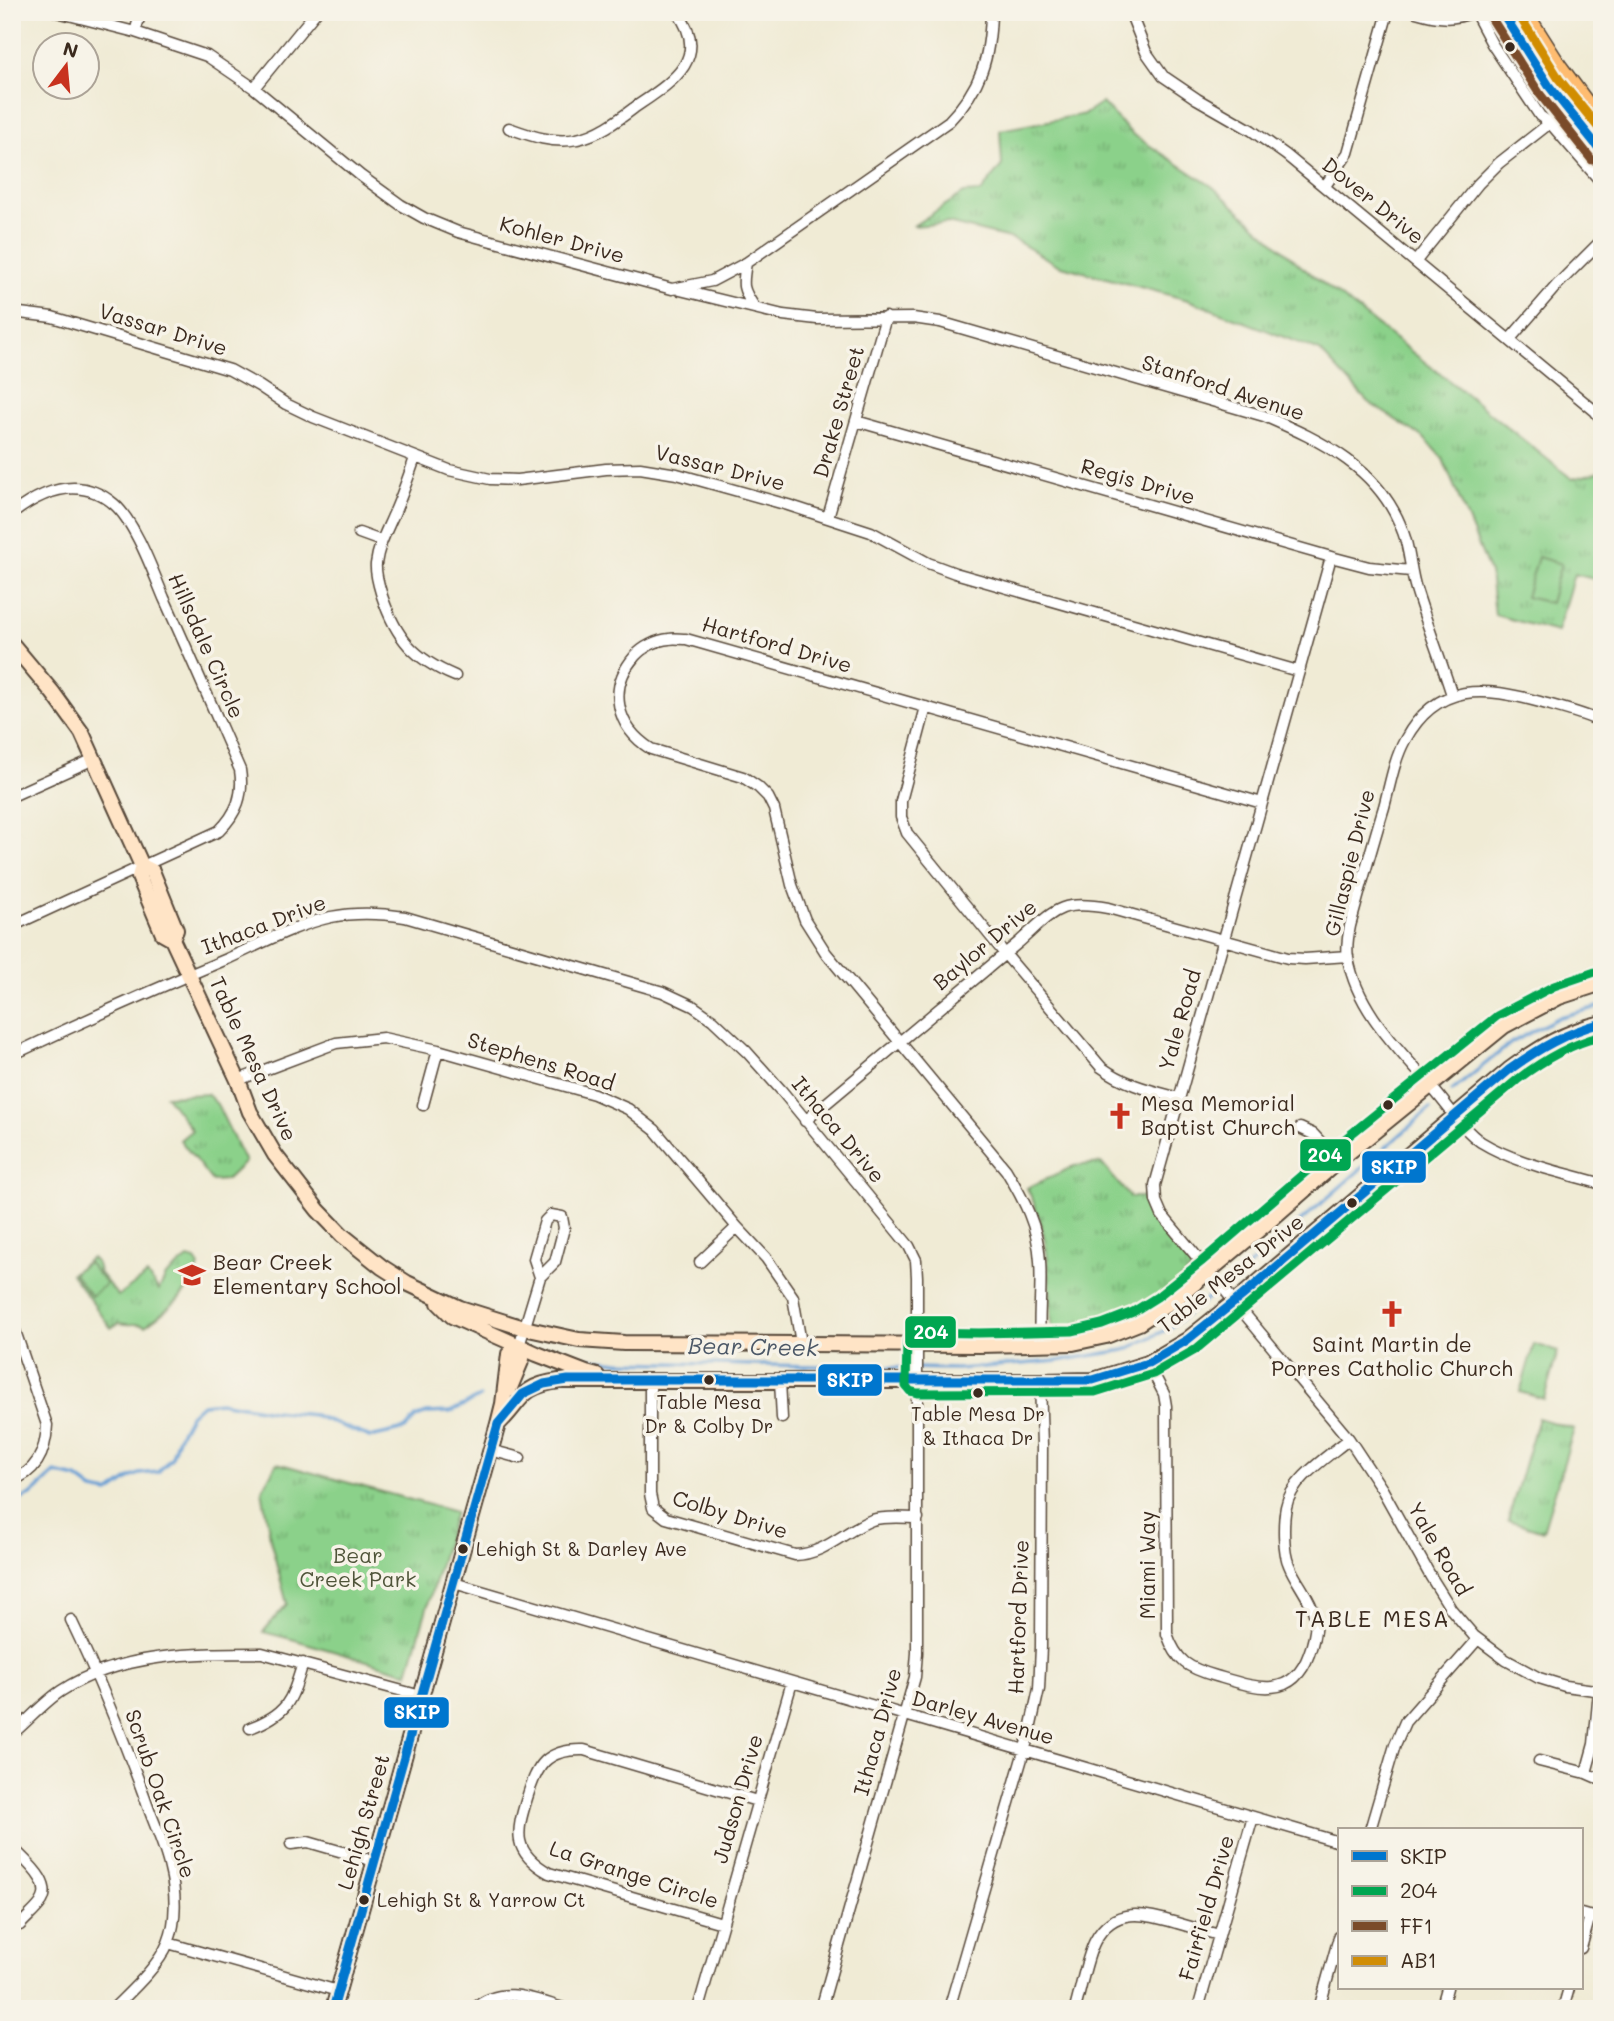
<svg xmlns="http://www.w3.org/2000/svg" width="1614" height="2021" font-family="Mali,sans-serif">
	<defs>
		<pattern id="grass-tufts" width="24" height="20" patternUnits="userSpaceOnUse" patternTransform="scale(1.75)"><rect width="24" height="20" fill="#8bd18a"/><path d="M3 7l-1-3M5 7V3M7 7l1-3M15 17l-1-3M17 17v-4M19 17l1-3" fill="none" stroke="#73aa70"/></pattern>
	</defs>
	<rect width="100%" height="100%" fill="#f7f3e8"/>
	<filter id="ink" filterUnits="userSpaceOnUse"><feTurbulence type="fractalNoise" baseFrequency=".0143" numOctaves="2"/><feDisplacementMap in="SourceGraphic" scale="14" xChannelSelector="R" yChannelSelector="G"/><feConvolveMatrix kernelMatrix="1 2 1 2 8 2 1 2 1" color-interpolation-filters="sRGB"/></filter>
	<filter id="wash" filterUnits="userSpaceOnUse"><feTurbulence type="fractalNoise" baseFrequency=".00686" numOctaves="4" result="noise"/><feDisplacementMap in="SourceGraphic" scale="28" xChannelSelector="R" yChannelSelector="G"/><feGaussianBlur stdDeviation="1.57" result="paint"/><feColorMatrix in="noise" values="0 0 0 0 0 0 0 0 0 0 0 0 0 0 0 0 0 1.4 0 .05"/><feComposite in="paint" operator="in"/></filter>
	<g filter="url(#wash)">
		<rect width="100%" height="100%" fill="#f0ebd5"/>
		<path fill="url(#grass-tufts)" stroke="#637e54" stroke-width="2" d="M1102,103L1132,134L1213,187L1302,267L1461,390L1572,479L1602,471V581L1574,574L1557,632L1495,615L1490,573L1443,459L1424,438L1368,402L1320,351L1188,300L1058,265L1013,239L948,223L913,226L964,193L981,192L1002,165L1000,130L1085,114Z
			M207,1094L217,1104L245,1162L226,1180L212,1181L180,1140L192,1130L166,1096Z
			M1101,1163L1130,1197H1144C1151,1226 1174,1246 1193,1268C1147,1312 1117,1327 1052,1334C1050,1284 1051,1233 1027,1188L1074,1166Z
			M91,1258L97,1264L99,1272L118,1296L147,1275L159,1290L166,1276L188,1258L195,1260L199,1266C193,1292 166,1311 145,1326C137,1322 128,1326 119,1323L111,1328L71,1274Z
			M1538,1418L1574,1429L1543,1531L1508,1520Z
			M277,1463L455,1512L408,1673L295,1640L263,1632L287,1604L271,1543L262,1490Z"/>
		<path fill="#8bd18a" stroke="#637e54" stroke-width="2" d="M1538,557L1561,564L1550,603L1526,597Z
			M88,1262L106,1284L91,1296L73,1273Z
			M1534,1344L1558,1351L1544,1399L1520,1392Z"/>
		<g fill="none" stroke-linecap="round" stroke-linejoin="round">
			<path stroke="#659ed4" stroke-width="3.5" d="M1452,1091L1511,1043L1559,1017L1602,1006
				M1234,1279L1430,1109
				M572,1357L619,1362L958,1369L1058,1361L1125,1350L1168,1329L1210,1296
				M12,1503L31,1495L55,1473L77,1478L93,1490L109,1493L132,1477L139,1474L158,1472L172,1457L178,1437L190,1415L202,1404L220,1402L272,1411L314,1415L370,1437L405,1429L416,1417L427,1413L450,1412L480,1397"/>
		</g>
	</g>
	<g filter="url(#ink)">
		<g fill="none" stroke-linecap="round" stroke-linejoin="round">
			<defs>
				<path id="street" d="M57,12L135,32L207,56L254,88L361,176L401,205L424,218L458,232L672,289L712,281L746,263L949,121C981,88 990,58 991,12
					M1130,12L1146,52L1163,76L1197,99L1251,130L1286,155L1595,411L1602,420
					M1416,12C1437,18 1452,21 1473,12
					M1475,12L1492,44L1540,116L1550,123L1602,183
					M135,32L141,12
					M254,88L316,12
					M509,128C531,136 554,144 577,139C598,135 617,121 634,108C669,84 713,59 677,12
					M1325,186L1348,153L1388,12
					M1416,261L1478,184L1499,163L1550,123
					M746,263C742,286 742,289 755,308
					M680,290L783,315L817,319L913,318L940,322L1264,416C1322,441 1381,469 1403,532C1410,550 1410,570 1416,589C1427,625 1441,660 1452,695
					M12,312L52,317L230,370L259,386L286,404L313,417L449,470L490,479L517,480L606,469L640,468L677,474L788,505L871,532L928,563L955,573L1298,671
					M1510,339L1557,285L1602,240
					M856,421L1331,557L1369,567L1411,571
					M415,458C408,478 401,499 392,518C385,534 378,547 376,564C375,574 379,586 382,596C396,638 414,659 455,676
					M12,514C43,490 80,475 114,504C135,522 153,572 164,598C190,655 215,713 240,770C244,795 237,813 219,831L12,926
					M828,517L886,317
					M359,533L381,541
					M1331,557L1155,1185L1156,1201L1162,1215L1349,1439L1382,1489L1431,1577L1451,1609L1474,1636L1506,1660L1539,1678L1565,1686L1602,1691
					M926,707L901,801V817L907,833L1005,954L1101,1067C1126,1085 1149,1090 1179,1098
					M1602,722C1582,713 1561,708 1540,702C1485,687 1437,681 1405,740C1394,760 1390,785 1384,807C1372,846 1361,886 1350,926C1348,936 1346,947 1348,958C1357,1011 1401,1051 1434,1090C1448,1106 1464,1131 1481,1142C1517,1164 1562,1172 1602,1184
					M12,796L94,759
					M12,1055C83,1021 155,989 227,959C260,944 295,925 331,917C356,912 380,913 405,917L663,992L693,1006L713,1020L747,1052L781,1090L909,1246L916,1260L917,1277V1653L915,1677L821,2009
					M238,1080L336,1043L383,1038L438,1050L594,1094L628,1109L655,1130L737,1227L766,1258L793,1297L801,1343
					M423,1105L438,1050
					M805,1121L1018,943C1054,911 1058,899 1108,908L1288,958L1305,959L1348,956
					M1300,1128L1313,1134L1338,1161
					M700,1262L737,1227
					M12,1322L47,1425C46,1450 37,1472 12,1480
					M1040,1343C1038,1316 1042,1288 1040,1261C1038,1226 1024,1200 1006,1170L826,953L805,920L792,885L774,809L768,797L758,787L743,777L651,749C616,727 607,688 635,656C643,647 657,640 669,639C674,638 680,639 686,639L1262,803
					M519,1346L540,1277L555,1262L564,1228L562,1217L551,1215L545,1221L534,1259L540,1277
					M1148,1363L1164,1394L1166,1406L1167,1634C1177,1662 1188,1668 1216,1676C1253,1687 1292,1702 1309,1654C1313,1643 1317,1629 1315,1617C1311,1598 1296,1583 1289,1565C1283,1552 1283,1522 1286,1507C1291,1479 1329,1456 1349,1439
					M650,1381V1494L653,1508L666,1518L795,1555C826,1554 845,1530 872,1520C885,1516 904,1518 918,1518
					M780,1381L782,1418
					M490,1450L520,1458
					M454,1583L1339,1842
					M71,1620C99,1678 123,1738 145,1798C153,1822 165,1845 170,1869C176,1892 177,1921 168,1943C158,1967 131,1991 113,2009
					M250,1728C289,1713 291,1701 303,1663
					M12,1734C28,1721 44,1702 61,1691C119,1653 195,1653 262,1653L421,1696
					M1539,1761L1586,1773L1602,1780
					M1586,1773L1594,1744L1599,1691
					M1370,1830L1395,1745L1405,1722L1477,1640
					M291,1844L308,1842L374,1861
					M12,1847C25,1861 56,1884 40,1904C35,1911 26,1918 20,1925
					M1581,1914L1602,1920
					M722,1923L549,1873C512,1852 516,1833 527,1798C537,1765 546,1749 584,1750L757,1801
					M168,1943L338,1991
					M1581,1948L1590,1916
					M474,2009C502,1983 535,2000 566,2009
					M698,2009L792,1682
					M949,2009L1029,1734L1039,1689L1041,1647L1042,1446L1040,1381
					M1075,2009C1081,1989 1086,1958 1095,1941C1114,1905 1145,1914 1177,1923C1191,1927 1205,1931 1219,1935
					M1198,2009L1253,1817
					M1319,2009L1339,1937
					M1441,2009L1447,1988
					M1563,2009L1569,1988"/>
				<path id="secondary" d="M12,644L53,693L82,733L142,866L139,877L163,934L172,939L238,1080L250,1112L275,1155L318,1210L342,1235L382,1267L407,1283L460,1308L524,1328L579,1340L624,1343L979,1345L1073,1343L1106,1336L1139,1323L1178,1297L1268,1222L1338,1161L1504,1026L1559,997L1602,983
					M142,866L152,871L176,930L172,939
					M439,1303L452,1316L537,1354L586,1373L597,1376
					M509,1390L522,1359L519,1346
					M498,1424C522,1402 519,1386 559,1381H1040L1093,1380L1148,1363L1187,1340L1242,1296L1509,1070C1539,1048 1564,1032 1602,1023
					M333,2009L498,1424L503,1404L509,1354L519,1346"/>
				<path id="primary" d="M1502,12L1549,86L1602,152
					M1524,12L1559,67L1602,125"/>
			</defs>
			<use href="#street" stroke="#564739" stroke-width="13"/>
			<use href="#secondary" stroke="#564739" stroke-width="18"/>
			<use href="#primary" stroke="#564739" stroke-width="19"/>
			<use href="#street" stroke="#fff" stroke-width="10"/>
			<use href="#secondary" stroke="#ffe4c6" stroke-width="14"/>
			<use href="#primary" stroke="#febc70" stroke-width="16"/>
			<defs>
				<path id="bus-1" d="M1502,12L1549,86L1602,152
					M333,2009L498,1424L523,1394L544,1384L568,1380H1093L1148,1363L1187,1340L1242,1296L1509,1070C1538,1049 1567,1032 1602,1023"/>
				<path id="bus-2" d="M1598,971L1554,986L1497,1016L1330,1151L1201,1262L1157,1297L1133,1312L1102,1324L1072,1331L979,1333L915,1332L910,1335L907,1341L906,1386L910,1391L917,1393L1095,1392L1153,1374L1195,1350L1517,1080C1543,1060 1570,1044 1602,1036"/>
				<path id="bus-3" d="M1492,19L1539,93L1592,160"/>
				<path id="bus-4" d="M1517,12L1559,79L1602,132"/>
			</defs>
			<use href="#bus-1" stroke="#f7f3e8" stroke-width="14"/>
			<use href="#bus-2" stroke="#f7f3e8" stroke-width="14"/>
			<use href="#bus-3" stroke="#f7f3e8" stroke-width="14"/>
			<use href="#bus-4" stroke="#f7f3e8" stroke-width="14"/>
			<use href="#bus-1" stroke="#0076ce" stroke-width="9"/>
			<use href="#bus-2" stroke="#00a651" stroke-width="9"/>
			<use href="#bus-3" stroke="#7a4b2a" stroke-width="9"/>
			<use href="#bus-4" stroke="#d18d06" stroke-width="9"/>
		</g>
	</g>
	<defs>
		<symbol id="church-bare" viewBox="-9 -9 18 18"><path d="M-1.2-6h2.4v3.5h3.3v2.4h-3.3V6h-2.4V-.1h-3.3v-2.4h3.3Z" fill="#c8321e" stroke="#f7f3e8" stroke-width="2.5" paint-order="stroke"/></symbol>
		<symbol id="school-bare" viewBox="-9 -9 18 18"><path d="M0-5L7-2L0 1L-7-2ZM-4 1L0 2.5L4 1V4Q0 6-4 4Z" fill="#c8321e" stroke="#f7f3e8" stroke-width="2.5" paint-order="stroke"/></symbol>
	</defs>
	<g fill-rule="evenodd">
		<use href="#church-bare" x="1101" y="1097" width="38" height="38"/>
		<use href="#school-bare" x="173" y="1256" width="38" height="38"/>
		<use href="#church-bare" x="1373" y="1295" width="38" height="38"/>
	</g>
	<g fill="#3b2a1e" stroke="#f7f3e8" stroke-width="2.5">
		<circle cx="1510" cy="47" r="6"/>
		<circle cx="1388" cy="1105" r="6"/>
		<circle cx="1352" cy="1203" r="6"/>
		<circle cx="709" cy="1380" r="6"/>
		<circle cx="978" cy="1393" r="6"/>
		<circle cx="463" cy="1549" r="6"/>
		<circle cx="364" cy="1900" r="6"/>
	</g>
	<g text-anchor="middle" stroke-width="7" stroke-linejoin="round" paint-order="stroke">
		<g font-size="19" fill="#3b2a1e" stroke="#f7f3e8">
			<text x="709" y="1409">Table Mesa<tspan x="709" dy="24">Dr &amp; Colby Dr</tspan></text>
			<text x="978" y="1421">Table Mesa Dr<tspan x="978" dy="24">&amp; Ithaca Dr</tspan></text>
			<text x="476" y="1556" text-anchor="start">Lehigh St &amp; Darley Ave</text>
			<text x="377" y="1907" text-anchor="start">Lehigh St &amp; Yarrow Ct</text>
		</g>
		<g font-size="21" fill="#3b2a1e" stroke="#f7f3e8">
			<text transform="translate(1373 201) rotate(39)" y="7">Dover Drive</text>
			<text transform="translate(562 240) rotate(15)" y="7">Kohler Drive</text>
			<text transform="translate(163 330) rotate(17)" y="7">Vassar Drive</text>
			<text transform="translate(1223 388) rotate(18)" y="7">Stanford Avenue</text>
			<text transform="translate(839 412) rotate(-74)" y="7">Drake Street</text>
			<text transform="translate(720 468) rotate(14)" y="7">Vassar Drive</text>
			<text transform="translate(1138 482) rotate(16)" y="7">Regis Drive</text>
			<text transform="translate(777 645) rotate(16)" y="7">Hartford Drive</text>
			<text transform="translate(206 646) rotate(66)" y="7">Hillsdale Circle</text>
			<text transform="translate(1350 863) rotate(-76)" y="7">Gillaspie Drive</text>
			<text transform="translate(264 925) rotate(-21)" y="7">Ithaca Drive</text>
			<text transform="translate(985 945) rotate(-40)" y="7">Baylor Drive</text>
			<text transform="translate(1180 1020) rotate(-74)" y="7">Yale Road</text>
			<text transform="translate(253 1059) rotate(65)" y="7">Table Mesa Drive</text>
			<text transform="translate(541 1062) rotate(17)" y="7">Stephens Road</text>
			<text transform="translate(838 1130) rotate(50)" y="7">Ithaca Drive</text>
			<text transform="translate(1231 1274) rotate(-38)" y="7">Table Mesa Drive</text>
			<text transform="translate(730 1515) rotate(17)" y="7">Colby Drive</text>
			<text transform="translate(1439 1549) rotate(60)" y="7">Yale Road</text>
			<text transform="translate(1148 1565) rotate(-90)" y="7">Miami Way</text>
			<text transform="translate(1019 1617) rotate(-88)" y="7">Hartford Drive</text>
			<text transform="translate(983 1718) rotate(16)" y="7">Darley Avenue</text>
			<text transform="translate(878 1732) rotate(-75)" y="7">Ithaca Drive</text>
			<text transform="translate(160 1794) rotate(71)" y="7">Scrub Oak Circle</text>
			<text transform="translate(738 1799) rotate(-74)" y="7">Judson Drive</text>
			<text transform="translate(364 1822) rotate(-74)" y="7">Lehigh Street</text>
			<text transform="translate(634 1875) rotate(18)" y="7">La Grange Circle</text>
			<text transform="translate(1207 1908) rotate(-74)" y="7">Fairfield Drive</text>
		</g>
		<g font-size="21" fill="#3b2a1e" stroke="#f7f3e8" text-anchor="start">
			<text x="1141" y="1111">Mesa Memorial<tspan x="1141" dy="24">Baptist Church</tspan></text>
			<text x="213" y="1270">Bear Creek<tspan x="213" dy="24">Elementary School</tspan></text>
			<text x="1392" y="1352" text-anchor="middle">Saint Martin de<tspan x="1392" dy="24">Porres Catholic Church</tspan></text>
		</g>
		<g font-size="21" fill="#4f5439" stroke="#f7f3e8">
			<text x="358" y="1563">Bear<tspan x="358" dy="24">Creek Park</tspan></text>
		</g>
		<g font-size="23" font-style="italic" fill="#4c5867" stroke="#f7f3e8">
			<text transform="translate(753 1347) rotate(1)" y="8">Bear Creek</text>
		</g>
		<g font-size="23" letter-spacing="2" fill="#3b2a1e" stroke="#f7f3e8">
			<text x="1373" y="1627">TABLE MESA</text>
		</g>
	</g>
	<g stroke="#f7f3e8" stroke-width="2.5">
		<rect x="1299" y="1138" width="53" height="34" rx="7" fill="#00a651"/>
		<rect x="1361" y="1150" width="66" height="34" rx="7" fill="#0076ce"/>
		<rect x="904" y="1315" width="53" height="34" rx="7" fill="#00a651"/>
		<rect x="817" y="1363" width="66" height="34" rx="7" fill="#0076ce"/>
		<rect x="383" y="1696" width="67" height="33" rx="7" fill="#0076ce"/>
	</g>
	<g font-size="19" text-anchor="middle" font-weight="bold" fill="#fff">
		<text x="1325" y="1162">204</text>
		<text x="1394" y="1174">SKIP</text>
		<text x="931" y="1339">204</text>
		<text x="850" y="1387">SKIP</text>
		<text x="417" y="1719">SKIP</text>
	</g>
	<rect width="1614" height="2021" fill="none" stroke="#f7f3e8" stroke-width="42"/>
	<rect x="1338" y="1828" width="245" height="161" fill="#f7f3e8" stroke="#aca397" stroke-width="2"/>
	<rect x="1352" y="1851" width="35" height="10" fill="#0076ce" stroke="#aca397" stroke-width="2"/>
	<text x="1400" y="1864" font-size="21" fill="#3b2a1e">SKIP</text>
	<rect x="1352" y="1886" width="35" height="10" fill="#00a651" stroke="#aca397" stroke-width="2"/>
	<text x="1400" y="1898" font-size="21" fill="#3b2a1e">204</text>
	<rect x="1352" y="1921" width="35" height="10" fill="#7a4b2a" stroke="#aca397" stroke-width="2"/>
	<text x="1400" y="1934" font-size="21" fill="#3b2a1e">FF1</text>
	<rect x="1352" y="1956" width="35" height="10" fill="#d18d06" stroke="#aca397" stroke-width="2"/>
	<text x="1400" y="1968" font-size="21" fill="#3b2a1e">AB1</text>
	<g transform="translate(66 66) rotate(16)"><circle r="33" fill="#f7f3e8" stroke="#aca397" stroke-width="2"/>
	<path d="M0-5L12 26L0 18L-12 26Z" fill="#c8321e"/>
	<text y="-10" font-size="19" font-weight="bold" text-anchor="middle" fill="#3b2a1e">N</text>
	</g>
</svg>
